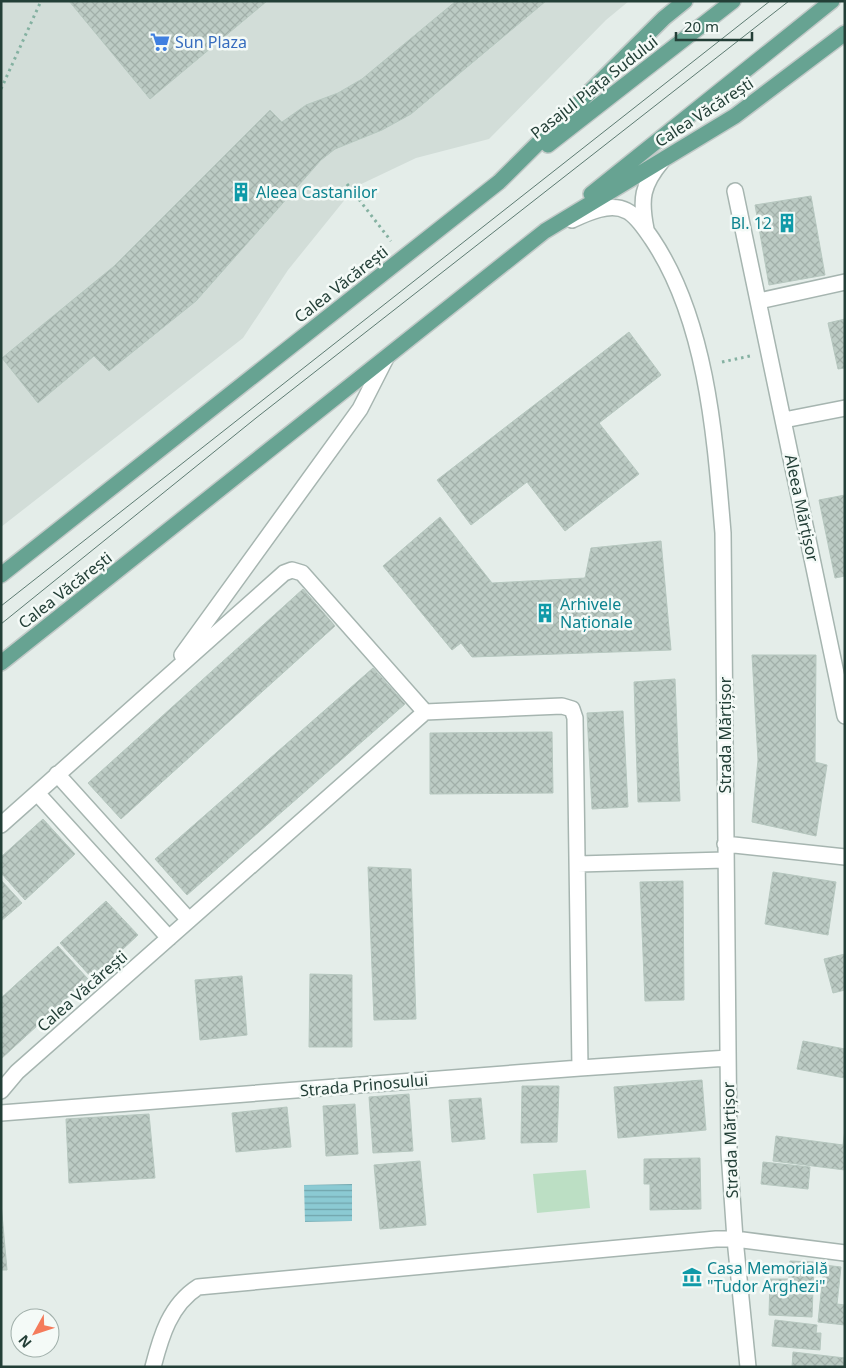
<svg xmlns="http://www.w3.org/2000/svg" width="846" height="1368" font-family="'Noto Sans',sans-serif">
	<defs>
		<pattern id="water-rules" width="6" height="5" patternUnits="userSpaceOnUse" patternTransform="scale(1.25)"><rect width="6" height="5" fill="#8bcad3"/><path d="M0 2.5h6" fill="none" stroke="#71a5ac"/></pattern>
		<pattern id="building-cross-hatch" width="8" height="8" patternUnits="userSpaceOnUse" patternTransform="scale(1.25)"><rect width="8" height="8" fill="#bccbc4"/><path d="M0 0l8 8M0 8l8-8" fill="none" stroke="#a1afa9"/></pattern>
	</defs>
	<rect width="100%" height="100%" fill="#e4ede9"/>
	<path fill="#d2ddd8" d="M1,1H629L606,20L489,139L416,158L355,187L288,270L243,338L1,527Z"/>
	<path fill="#bcdfc4" d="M586,1170L590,1208L537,1213L533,1174Z"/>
	<path fill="url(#water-rules)" d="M352,1184V1221L305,1222L304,1185Z"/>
	<path fill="url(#building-cross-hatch)" stroke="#b6c7bf" d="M69,1H267L150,99Z
		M456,1H546L411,114L382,130L335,149L321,160L196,301L109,371L94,356L38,403L2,358L113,267L270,110L282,122L306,105L338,93L362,79Z
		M811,196L825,275L769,285L755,205Z
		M845,319V368L838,369L828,323Z
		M629,332L661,375L599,423L639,474L565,531L527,482L471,525L437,480Z
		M845,495V576L835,578L819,500Z
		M440,517L492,583L585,578L591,548L661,541L671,650L472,657L461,643L452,650L383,566Z
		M303,589L335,626L121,819L88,783Z
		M752,655H816L815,762L827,765L816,836L752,822L758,760Z
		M373,668L405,704L187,895L155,859Z
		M675,679L680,801L638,802L634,682Z
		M623,711L628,807L592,809L587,713Z
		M552,732L553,793L430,794V733Z
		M43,819L75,854L25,900L1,873V857Z
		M368,867L411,869L416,1019L374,1020Z
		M773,872L836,882L828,935L765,924Z
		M1,880L22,903L1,921Z
		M683,881L684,1000L645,1001L640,882Z
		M106,901L138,935L92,978L60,943Z
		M58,946L88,979L1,1059V998Z
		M845,954V990L833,993L824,959Z
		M310,974L352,975V1047H309Z
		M242,976L247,1035L200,1040L195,980Z
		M803,1041L845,1049V1078L797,1069Z
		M702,1080L706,1130L618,1138L614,1087Z
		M522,1086H559L557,1142L521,1143Z
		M409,1094L413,1151L373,1153L369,1097Z
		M481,1098L485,1139L452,1142L449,1100Z
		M355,1104L358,1154L326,1156L323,1106Z
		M287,1107L291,1147L236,1152L232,1113Z
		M149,1114L155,1178L69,1183L66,1119Z
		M845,1129V1170L773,1161L776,1136L843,1145Z
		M700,1158L701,1209L650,1210V1184H644V1159Z
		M420,1161L426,1225L380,1229L374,1165Z
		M763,1162L810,1167L808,1189L761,1184Z
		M1,1203L7,1270H1Z
		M790,1261L814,1262L812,1317L769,1315L770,1279H789Z
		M824,1265L841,1267L837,1304L845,1305V1325L818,1322Z
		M775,1320L817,1325L816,1333H821L820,1350L772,1346Z
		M793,1352L845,1358V1367H792Z"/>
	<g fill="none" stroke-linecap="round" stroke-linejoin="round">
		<defs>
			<path id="minor" d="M735,191L845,716
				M572,220C587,213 610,202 627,211C637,216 645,229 652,239C707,321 715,437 723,533L729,1152L735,1239L748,1367
				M646,229C640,199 642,185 662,161
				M759,301L845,282
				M784,420L845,408
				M182,655L360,409L386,358
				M425,712L562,706L572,709L575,718L580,1068
				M57,774L189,920
				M37,793L169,938
				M1,825L284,573L292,570L302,573L425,712
				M725,844L845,857
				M578,864L725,860
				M1,1091L17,1072L425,712
				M1,1113L580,1068L728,1058
				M153,1367C161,1336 170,1305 198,1287L716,1239H735L845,1253"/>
			<path id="major" d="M548,145L733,1
				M591,194L832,1
				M1,575L499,182L664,18L685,1
				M1,663L545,231L735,116L845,33"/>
		</defs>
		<use href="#minor" stroke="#a6b5b0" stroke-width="18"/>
		<use href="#major" stroke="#c1c9c7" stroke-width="18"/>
		<path stroke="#84b1a1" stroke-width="3" stroke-dasharray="2.5 4" stroke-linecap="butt" d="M1,89L41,1
			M347,184L391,241
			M722,362L750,356"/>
		<use href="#minor" stroke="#fff" stroke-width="15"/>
		<use href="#major" stroke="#67a392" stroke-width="15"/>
		<path stroke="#5d7b72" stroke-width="1" d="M1,606L770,1
			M1,624L256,418L789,1"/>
	</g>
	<defs>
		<symbol id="supermarket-bare" viewBox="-9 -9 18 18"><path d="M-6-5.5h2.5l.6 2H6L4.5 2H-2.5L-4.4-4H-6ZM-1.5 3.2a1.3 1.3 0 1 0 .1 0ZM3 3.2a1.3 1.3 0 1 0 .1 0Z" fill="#3f7fe0" stroke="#f4faf7" stroke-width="2.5" paint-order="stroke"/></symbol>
		<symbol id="building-bare" viewBox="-9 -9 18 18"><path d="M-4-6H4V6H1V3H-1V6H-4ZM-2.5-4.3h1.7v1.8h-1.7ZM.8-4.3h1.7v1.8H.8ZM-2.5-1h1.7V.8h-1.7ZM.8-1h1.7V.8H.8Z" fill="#0f9aa8" stroke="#f4faf7" stroke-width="2.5" paint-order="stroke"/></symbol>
		<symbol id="museum-bare" viewBox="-9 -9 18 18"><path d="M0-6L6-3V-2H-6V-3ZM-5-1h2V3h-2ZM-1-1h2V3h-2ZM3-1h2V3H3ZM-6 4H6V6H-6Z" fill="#0f9aa8" stroke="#f4faf7" stroke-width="2.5" paint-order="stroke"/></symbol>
	</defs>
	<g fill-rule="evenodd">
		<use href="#supermarket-bare" x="146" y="28" width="28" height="28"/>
		<use href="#building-bare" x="227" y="178" width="28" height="28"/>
		<use href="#building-bare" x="773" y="209" width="28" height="28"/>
		<use href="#building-bare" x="531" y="599" width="28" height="28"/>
		<use href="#museum-bare" x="678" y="1263" width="28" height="28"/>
	</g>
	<g text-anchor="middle" stroke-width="5" stroke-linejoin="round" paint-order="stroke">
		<g font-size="16" fill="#366cbe" stroke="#f4faf7" text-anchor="start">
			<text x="175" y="48">Sun Plaza</text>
		</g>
		<g font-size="16" fill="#233f37" stroke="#f4faf7">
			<text transform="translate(594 87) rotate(-38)" y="6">Pasajul Piața Sudului</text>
			<text transform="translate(704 112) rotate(-33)" y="6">Calea Văcărești</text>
			<text transform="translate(341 284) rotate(-38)" y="6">Calea Văcărești</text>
			<text transform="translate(802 508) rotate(78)" y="6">Aleea Mărțișor</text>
			<text transform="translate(65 590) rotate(-38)" y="6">Calea Văcărești</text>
			<text transform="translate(725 735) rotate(-90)" y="6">Strada Mărțișor</text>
			<text transform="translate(82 991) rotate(-41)" y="6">Calea Văcărești</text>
			<text transform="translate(364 1085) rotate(-5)" y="6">Strada Prinosului</text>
			<text transform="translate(730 1140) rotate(-92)" y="6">Strada Mărțișor</text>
		</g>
		<g font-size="16" fill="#0d838f" stroke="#f4faf7" text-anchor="start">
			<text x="256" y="198">Aleea Castanilor</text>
			<text x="772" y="229" text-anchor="end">Bl. 12</text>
			<text x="560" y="610">Arhivele<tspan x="560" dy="18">Naționale</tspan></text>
			<text x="707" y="1274">Casa Memorială<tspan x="707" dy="18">"Tudor Arghezi"</tspan></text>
		</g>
	</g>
	<rect width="846" height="1368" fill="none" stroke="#233f37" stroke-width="5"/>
	<g transform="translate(35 1333) rotate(230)"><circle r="24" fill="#f4faf7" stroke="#a0afaa"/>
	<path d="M0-4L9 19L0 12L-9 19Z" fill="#f47b5b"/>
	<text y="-8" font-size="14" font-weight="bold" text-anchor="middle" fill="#233f37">N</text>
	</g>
	<path d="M676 32v8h76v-8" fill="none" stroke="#233f37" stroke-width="2.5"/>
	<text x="684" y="32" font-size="15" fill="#233f37" stroke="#f4faf7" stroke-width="4" paint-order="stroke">20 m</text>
</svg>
